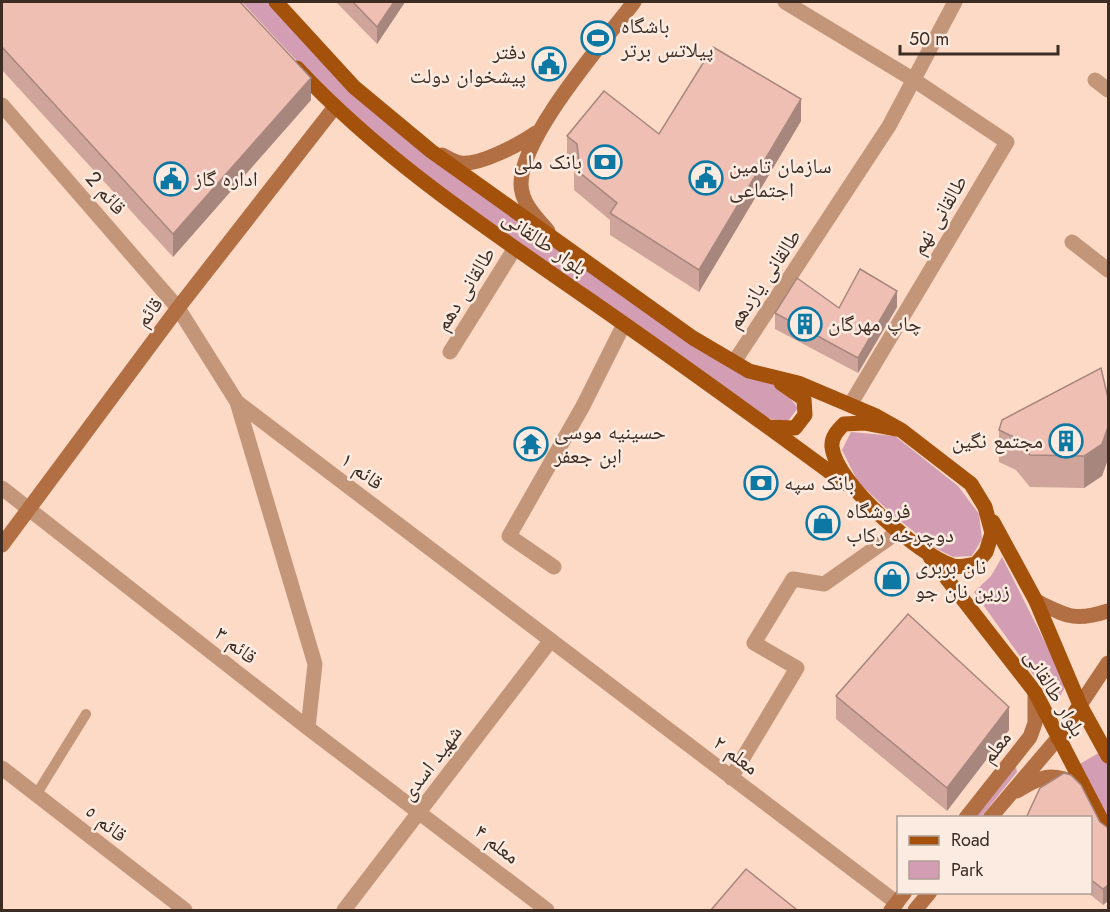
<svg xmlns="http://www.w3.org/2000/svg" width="1110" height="912" font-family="Jost,'Noto Naskh Arabic',sans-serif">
	<rect width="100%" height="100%" fill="#fcdac6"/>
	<path fill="#d39db3" d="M242,2H268L350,91L382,118L770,382L789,397L798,408L788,421L771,419L759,414L475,215L336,103Z
		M851,432L895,436L958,486L979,514L982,539L972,556L953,557L935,548L893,515L858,482L842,450Z
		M1002,557L1063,678L1065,687L1058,700L1047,694L974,592L991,576Z
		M1102,751L1108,763V826L1078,765Z
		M1011,767H1016L1017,772L981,817L972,818Z"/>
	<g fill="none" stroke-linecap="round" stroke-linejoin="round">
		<path stroke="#c49679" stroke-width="10" d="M36,795L86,714"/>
		<path stroke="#c49679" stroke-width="15" d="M785,2L914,80L1007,142L850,405
			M1095,80L1108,90
			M2,105L178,308L237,402L897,903
			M1072,242L1108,270
			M450,352L515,248
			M734,362L889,126L955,2
			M237,402L315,664L308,728
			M2,488L308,728L547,910
			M554,567L509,536L583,406L624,324
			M2,768L185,910
			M731,778L797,668L754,643L793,579L824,584L899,531
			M344,910L551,640"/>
		<path stroke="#b26f43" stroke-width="15" d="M442,155C448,158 454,162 460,163C479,166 520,144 536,133
			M548,231C537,218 521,203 521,184C521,136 603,43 634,2
			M2,545L178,308L334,108
			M1036,601C1067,616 1074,622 1108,611
			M1080,705L1108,663
			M1017,791C1041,776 1051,772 1078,784
			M966,818L1030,737L1035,723V692
			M990,818L1058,738
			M891,910L905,892
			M915,910L930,892"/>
		<path stroke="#a4510c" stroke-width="15" d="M276,2L354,87L431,151L693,338L749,371L798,383L876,416L901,430L971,484L985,507L992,533L986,552L976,564C969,565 960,568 953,566C919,555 836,484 832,447C831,437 838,430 844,424L864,423L901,430
			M297,68C381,158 483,226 584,296C672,357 759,420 846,484
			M768,427L795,428L805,415L804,399L781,383
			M993,522L1036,601L1080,705L1108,756
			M930,557L1035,692L1108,833
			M1058,738L1080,705"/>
	</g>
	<path fill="#cea49b" d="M2,2L311,100L173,257L2,70Z
		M336,2H405L377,44Z
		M801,121L699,292L610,235V220L574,190V168L576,165L567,158V136L659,134Z
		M897,307L858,373L775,329V313Z
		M1108,398V459L1102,476L1084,488L1030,487L1016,470L999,462V430Z
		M836,696L1009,730L947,811L836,719Z
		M1090,818L1100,822L1108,828L1103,905L1087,892H1090Z"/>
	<path fill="#a7867e" d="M394,2H405L377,44V27Z
		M311,78V100L173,257V234Z
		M801,99V121L699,292V270Z
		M897,291V307L858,373V358Z
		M1108,427V459L1102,476L1084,488V456Z
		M1009,707V730L947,811V788Z
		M1108,885V901L1103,905V889Z"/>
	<path fill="#efbfb4" stroke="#a7867e" stroke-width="1.5" d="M2,2H240L311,78L173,234L2,47Z
		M353,2H394L377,27Z
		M713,47L801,99L699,270L610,213L617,203L574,168L579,161L577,144L567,136L604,91L659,134Z
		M860,269L897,291L858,358L775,313L797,278L839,308Z
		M1101,368L1108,398V427L1102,444L1084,456L1030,455L1016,438L999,430L1002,420Z
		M908,614L1009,707L947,788L836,696Z
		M1064,773L1071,775L1081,785L1100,822L1108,828V885L1103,889L1090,879V818H1026L1040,788Z
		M746,869L797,910H711Z"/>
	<defs>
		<symbol id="stadium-ring" viewBox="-11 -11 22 22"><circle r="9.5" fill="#fcebe1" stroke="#0c78a3" stroke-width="1.5"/><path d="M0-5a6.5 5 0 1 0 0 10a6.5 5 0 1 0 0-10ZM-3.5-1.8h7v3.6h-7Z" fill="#0c78a3"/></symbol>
		<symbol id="civic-ring" viewBox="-11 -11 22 22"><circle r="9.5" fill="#fcebe1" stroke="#0c78a3" stroke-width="1.5"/><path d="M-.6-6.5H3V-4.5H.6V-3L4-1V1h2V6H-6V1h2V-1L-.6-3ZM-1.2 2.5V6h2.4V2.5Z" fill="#0c78a3"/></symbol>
		<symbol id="bank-ring" viewBox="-11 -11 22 22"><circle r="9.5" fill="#fcebe1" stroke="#0c78a3" stroke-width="1.5"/><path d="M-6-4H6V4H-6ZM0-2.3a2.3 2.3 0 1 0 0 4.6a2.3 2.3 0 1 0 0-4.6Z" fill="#0c78a3"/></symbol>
		<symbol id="building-ring" viewBox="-11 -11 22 22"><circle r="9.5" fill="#fcebe1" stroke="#0c78a3" stroke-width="1.5"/><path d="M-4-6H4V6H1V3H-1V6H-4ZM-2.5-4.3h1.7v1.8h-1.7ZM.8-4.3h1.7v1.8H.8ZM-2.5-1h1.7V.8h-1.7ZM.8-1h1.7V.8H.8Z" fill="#0c78a3"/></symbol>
		<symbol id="temple-ring" viewBox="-11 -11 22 22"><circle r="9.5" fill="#fcebe1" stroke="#0c78a3" stroke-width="1.5"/><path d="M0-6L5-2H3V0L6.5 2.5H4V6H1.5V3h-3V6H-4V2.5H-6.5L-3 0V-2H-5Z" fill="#0c78a3"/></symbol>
		<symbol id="shop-ring" viewBox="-11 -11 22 22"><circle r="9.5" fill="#fcebe1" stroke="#0c78a3" stroke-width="1.5"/><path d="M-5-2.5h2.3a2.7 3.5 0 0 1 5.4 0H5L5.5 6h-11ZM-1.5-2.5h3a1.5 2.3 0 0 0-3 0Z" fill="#0c78a3"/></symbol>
	</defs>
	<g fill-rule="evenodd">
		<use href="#stadium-ring" x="579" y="19" width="38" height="38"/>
		<use href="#civic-ring" x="530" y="45" width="38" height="38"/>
		<use href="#bank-ring" x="586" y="143" width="38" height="38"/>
		<use href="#civic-ring" x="687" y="159" width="38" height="38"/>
		<use href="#civic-ring" x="152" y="160" width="38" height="38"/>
		<use href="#building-ring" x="786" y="305" width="38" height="38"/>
		<use href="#building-ring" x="1047" y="422" width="38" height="38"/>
		<use href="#temple-ring" x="512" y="425" width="38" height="38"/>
		<use href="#bank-ring" x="742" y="464" width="38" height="38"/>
		<use href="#shop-ring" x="804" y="504" width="38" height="38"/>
		<use href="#shop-ring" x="873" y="560" width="38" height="38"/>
	</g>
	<g text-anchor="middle" stroke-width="5" stroke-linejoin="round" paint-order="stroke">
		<g font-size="21" fill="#3c2c22" stroke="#fcebe1" text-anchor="start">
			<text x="621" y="33">باشگاه<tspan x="621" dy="24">پیلاتس برتر</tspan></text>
			<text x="526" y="59" text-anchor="end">دفتر<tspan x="526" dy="24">پیشخوان دولت</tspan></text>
			<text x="582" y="169" text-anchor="end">بانک ملی</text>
			<text x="729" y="173">سازمان تامین<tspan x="729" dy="24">اجتماعی</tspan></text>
			<text x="194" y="186">اداره گاز</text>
			<text x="828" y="331">چاپ مهرگان</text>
			<text x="554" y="439">حسینیه موسی<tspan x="554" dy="24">ابن جعفر</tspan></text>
			<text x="1043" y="448" text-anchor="end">مجتمع نگین</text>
			<text x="784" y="490">بانک سپه</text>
			<text x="846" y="518">فروشگاه<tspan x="846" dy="24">دوچرخه رکاب</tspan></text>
			<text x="915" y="574">نان بربری<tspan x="915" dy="24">زرین نان جو</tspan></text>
		</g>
		<g font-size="21" fill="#3c2c22" stroke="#fcebe1">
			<text transform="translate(106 193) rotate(49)" y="7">قائم 2</text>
			<text transform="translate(939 215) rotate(-59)" y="7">طالقانی نهم</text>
			<text transform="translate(545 243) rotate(35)" y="7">بلوار طالقانی</text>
			<text transform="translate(764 279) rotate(-56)" y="7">طالقانی یازدهم</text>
			<text transform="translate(465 289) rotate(-58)" y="7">طالقانی دهم</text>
			<text transform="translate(149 312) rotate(-53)" y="7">قائم</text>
			<text transform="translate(362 471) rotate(37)" y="7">قائم ١</text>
			<text transform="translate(236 645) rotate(38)" y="7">قائم ٣</text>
			<text transform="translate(1055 693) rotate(59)" y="7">بلوار طالقانی</text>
			<text transform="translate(996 747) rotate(-52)" y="7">معلم</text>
			<text transform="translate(736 755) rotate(37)" y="7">معلم ٢</text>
			<text transform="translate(431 763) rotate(-53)" y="7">شهید اسدی</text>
			<text transform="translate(106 823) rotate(38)" y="7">قائم ٥</text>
			<text transform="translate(497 844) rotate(38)" y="7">معلم ۴</text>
		</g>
	</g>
	<rect width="1110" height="912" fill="none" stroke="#3c2c22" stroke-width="6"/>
	<rect x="897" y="816" width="195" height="78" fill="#fcebe1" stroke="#af9f95" stroke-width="1.5"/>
	<rect x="909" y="836" width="30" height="9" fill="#a4510c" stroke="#af9f95" stroke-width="1.5"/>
	<text x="951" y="846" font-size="18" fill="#3c2c22">Road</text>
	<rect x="909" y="861" width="30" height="18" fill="#d39db3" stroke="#af9f95" stroke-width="1.5"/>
	<text x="951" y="876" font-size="18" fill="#3c2c22">Park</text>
	<path d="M900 45v9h158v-9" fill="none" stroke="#3c2c22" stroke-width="3"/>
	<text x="909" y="45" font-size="18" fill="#3c2c22" stroke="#fcebe1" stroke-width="4.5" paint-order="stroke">50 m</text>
</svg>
